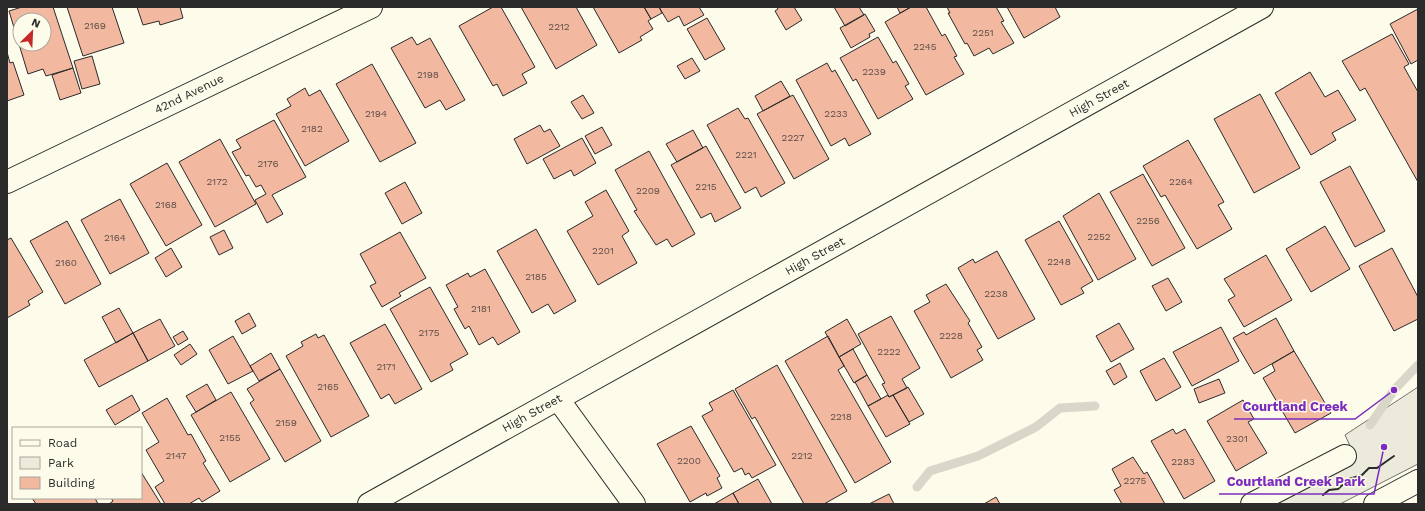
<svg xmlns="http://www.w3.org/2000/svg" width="1425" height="511" font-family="'Work Sans',sans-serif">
	<rect width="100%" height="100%" fill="#fdfbea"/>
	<path fill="#ecebdb" stroke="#74746e" d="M1418,387V464L1340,504H1270L1356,459L1345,435Z"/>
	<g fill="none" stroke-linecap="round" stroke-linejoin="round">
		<path stroke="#d8d7c9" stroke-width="9" d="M1370,425L1394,390L1418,365
			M917,487L930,471L978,456L1036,427L1060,408L1095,406"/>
	</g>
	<path fill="#f2b8a0" stroke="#2b2b2b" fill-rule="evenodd" d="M22,7H53L73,68L46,76L43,69L28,74L9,11ZM20,20H44V44H20Z
		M67,7H112L124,43L83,56Z
		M137,7H180L183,18L160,25L159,21L143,25Z
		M493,7H501L535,67L522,74L527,83L503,96L497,84L493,86L459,26Z
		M521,7H576L597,45L556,69Z
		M593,7H644L651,19L648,21L653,29L640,37L642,40L619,53Z
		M644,7H659L662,13L651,19Z
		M659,7H699L704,15L684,26L679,16L668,22Z
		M777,7H794L802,20L786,30L775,11L778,9Z
		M834,7H859L864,15L845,26Z
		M897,7H911L900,13Z
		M911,7H926L942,36L945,34L957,56L954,57L964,74L926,95L885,22Z
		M947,7H996L1004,21L1001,22L1014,43L993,54L989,48L974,56L967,43L965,44L948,13H950Z
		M1007,7H1055L1060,17L1024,38Z
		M1418,9V60L1411,64L1390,24Z
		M865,14L875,31L869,34L870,37L851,48L840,28Z
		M707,18L725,49L705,60L687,29Z
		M1392,34L1409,64L1404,67L1418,92V182L1365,88L1360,91L1342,61Z
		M412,37L417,45L430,38L465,100L446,110L440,100L425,108L391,48Z
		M878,37L893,63L896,61L909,84L905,86L913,99L878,119L856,79L853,81L840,58Z
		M7,52L10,63L13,62L24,95L7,101Z
		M92,56L100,84L82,89L74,61Z
		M692,58L700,71L685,79L677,66Z
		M827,63L832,72L835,70L871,134L849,146L845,138L831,146L796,80Z
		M372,64L416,143L380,162L336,84Z
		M73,68L81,93L60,100L52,75Z
		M1310,72L1325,97L1338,90L1356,120L1332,133L1336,140L1311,155L1275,93Z
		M781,81L790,96L763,111L755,96Z
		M305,88L309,96L320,90L349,141L305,166L276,114L291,106L287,99Z
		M1260,94L1300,168L1254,193L1214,119Z
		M583,95L594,113L582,119L571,102Z
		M793,95L829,159L794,179L757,114Z
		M738,108L745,119L748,118L785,183L761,197L756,187L745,193L707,125Z
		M274,120L306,177L272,195L283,214L267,223L255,200L266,194L261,185L256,187L249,175L246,176L232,152L241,148L236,140Z
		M540,125L544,132L550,129L560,146L527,164L514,139Z
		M602,127L612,145L595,154L585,136Z
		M693,130L703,148L677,162L666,144Z
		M582,138L596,163L574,176L571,170L554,179L543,159Z
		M220,139L256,204L215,227L179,162Z
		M1188,140L1224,202L1218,205L1232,229L1197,249L1165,195L1161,197L1143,166Z
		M706,146L741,208L715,222L711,213L701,218L671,165Z
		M649,151L695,234L672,247L667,239L656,245L634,211L637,210L615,170Z
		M167,163L202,225L166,246L130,184Z
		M1350,166L1385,231L1355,247L1320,182Z
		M1143,174L1185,248L1152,266L1110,192Z
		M405,182L422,213L402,224L385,193Z
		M606,190L629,231L622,236L637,263L598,285L567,231L593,216L585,202Z
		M1099,193L1136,259L1098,280L1063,216Z
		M120,199L149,253L110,274L81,220Z
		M67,221L101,284L65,304L30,241Z
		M1059,221L1093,281L1081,288L1084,293L1061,305L1025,240Z
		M1325,226L1350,269L1311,292L1286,249Z
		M536,229L576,301L554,314L548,304L532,313L497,251Z
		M224,230L233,248L219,255L210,237Z
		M400,232L426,278L399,293L401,296L382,307L370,286L376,283L360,254Z
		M11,238L43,292L28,301L30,305L7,318V240Z
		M171,248L182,267L166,277L155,258Z
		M1392,248L1418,297V319L1394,331L1359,266Z
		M997,251L1035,319L998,339L958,268L973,259L975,263Z
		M1266,255L1292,300L1244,327L1228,300L1235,296L1224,279Z
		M485,269L520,332L498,345L493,337L479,345L469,326L465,329L454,309L458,307L446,285L468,273L470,277Z
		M1168,278L1182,302L1166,311L1152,286Z
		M946,284L970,321L968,323L982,347L977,350L983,360L951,378L914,311L930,302L926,295Z
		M430,287L468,354L450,364L453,370L431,382L390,309Z
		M119,308L133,333L116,343L102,317Z
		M249,313L256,326L242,334L235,321Z
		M891,316L920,368L902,379L907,388L889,397L882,384L885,383L858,334Z
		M1276,318L1294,351L1254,374L1233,338L1244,332L1246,335Z
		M160,319L175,346L148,361L133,333Z
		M847,319L861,344L839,357L825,332Z
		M1119,323L1134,349L1111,362L1096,336Z
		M385,324L422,389L395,404L389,394L381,399L350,343Z
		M1221,327L1239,361L1192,386L1173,352Z
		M183,331L188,339L178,345L173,337Z
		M133,333L148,361L99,387L84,360Z
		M316,334L318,338L324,335L369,416L331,437L286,356L303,346L301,342Z
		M233,336L253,371L228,384L209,350Z
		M828,336L844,366L838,370L891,462L855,483L785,361Z
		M190,344L197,354L181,365L174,355Z
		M853,349L867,375L854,383L839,357Z
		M1294,351L1331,413L1295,433L1263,378L1275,371L1272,364Z
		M271,353L280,369L259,381L250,366Z
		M1164,358L1181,387L1156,401L1140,371Z
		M1120,363L1127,377L1114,385L1106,371Z
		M777,365L847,491L824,504H804L755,417L752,419L735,389Z
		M280,369L321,441L285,462L250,403L254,400L247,389Z
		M867,375L881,399L868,406L855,382Z
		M1219,379L1225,393L1199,403L1194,389Z
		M207,384L216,400L196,412L186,396Z
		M908,387L924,414L909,422L893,395Z
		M733,390L776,465L752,478L749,473L745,475L742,468L734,472L702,416L713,410L709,403Z
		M231,392L270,459L230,482L191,415Z
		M132,395L140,410L115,425L106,410Z
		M888,395L889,397L893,395L910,424L886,437L868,406Z
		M167,398L188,435L191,434L206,461L203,463L220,491L202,502L199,498L189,504H165L155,487L164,481L146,450L159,442L142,413Z
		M1243,400L1254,419L1248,422L1267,453L1236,471L1207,421Z
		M691,426L720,476L717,478L722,488L707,496L706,493L690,502L657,444Z
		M1173,429L1176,434L1185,429L1215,481L1184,499L1151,441Z
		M1133,457L1144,474L1147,472L1165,504H1122L1114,490L1121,486L1112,469Z
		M141,472L161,504H109L113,501L111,498H141Z
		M758,479L772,504H739L733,493Z
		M733,493L739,504H714Z
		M889,494L894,504H869Z
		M996,497L1000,504H984Z
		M32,498H95L98,504H36Z"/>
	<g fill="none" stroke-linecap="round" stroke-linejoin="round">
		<defs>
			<path id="minor" d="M7,182L371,7
				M558,399L634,504
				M1252,504L1345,456
				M1375,504L1418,481"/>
			<path id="major" d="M369,504L1262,7"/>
		</defs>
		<use href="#minor" stroke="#2b2b2b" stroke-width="24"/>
		<use href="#major" stroke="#2b2b2b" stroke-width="24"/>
		<use href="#minor" stroke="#fdfbea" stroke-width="22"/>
		<use href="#major" stroke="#fdfbea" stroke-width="22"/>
		<path stroke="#2b2b2b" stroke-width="2" d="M1323,495L1329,490L1338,489L1349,479L1362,475L1369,468H1377L1394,456"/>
	</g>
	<g text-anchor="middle" stroke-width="3" stroke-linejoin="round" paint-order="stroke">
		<g font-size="10" fill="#5d4e48">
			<text x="95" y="29">2169</text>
			<text x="559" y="30">2212</text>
			<text x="983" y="36">2251</text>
			<text x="925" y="50">2245</text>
			<text x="874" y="75">2239</text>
			<text x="428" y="78">2198</text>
			<text x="376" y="117">2194</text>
			<text x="836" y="117">2233</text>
			<text x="312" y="132">2182</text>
			<text x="793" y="141">2227</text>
			<text x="746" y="158">2221</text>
			<text x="268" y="167">2176</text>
			<text x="217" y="185">2172</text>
			<text x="1181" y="185">2264</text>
			<text x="706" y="190">2215</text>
			<text x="648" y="194">2209</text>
			<text x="166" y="208">2168</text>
			<text x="1148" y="224">2256</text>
			<text x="1099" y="240">2252</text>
			<text x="115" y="241">2164</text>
			<text x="603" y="254">2201</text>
			<text x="1059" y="265">2248</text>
			<text x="66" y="266">2160</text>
			<text x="536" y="280">2185</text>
			<text x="996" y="297">2238</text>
			<text x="481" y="312">2181</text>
			<text x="429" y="336">2175</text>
			<text x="951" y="339">2228</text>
			<text x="889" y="355">2222</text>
			<text x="386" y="370">2171</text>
			<text x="328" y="390">2165</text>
			<text x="841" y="420">2218</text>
			<text x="286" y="426">2159</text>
			<text x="230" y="441">2155</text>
			<text x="1237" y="442">2301</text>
			<text x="176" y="459">2147</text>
			<text x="802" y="459">2212</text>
			<text x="689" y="464">2200</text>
			<text x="1183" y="465">2283</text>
			<text x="1135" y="484">2275</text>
		</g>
		<g font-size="12" fill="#2b2b2b" stroke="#fdfbea">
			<text transform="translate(189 94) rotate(-26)" y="4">42nd Avenue</text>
			<text transform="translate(1099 98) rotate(-29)" y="4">High Street</text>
			<text transform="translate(815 256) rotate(-29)" y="4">High Street</text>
			<text transform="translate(532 413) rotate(-29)" y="4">High Street</text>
		</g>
	</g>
	<path fill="none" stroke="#7b2cbf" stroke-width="1.5" d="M1394 390L1355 419H1234M1384 447L1374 494H1219"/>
	<g fill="#7b2cbf" stroke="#fdfbea" stroke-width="1.5">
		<circle cx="1394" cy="390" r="4"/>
		<circle cx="1384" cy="447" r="4"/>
	</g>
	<g font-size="13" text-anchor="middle" font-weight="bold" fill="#7b2cbf" stroke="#fdfbea" stroke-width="3" stroke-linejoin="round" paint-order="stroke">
		<text x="1295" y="411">Courtland Creek</text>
		<text x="1296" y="486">Courtland Creek Park</text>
	</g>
	<rect width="1425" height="511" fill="none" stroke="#2b2b2b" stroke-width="16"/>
	<rect x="12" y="427" width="130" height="72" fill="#fdfbea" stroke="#a9a89e"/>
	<rect x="20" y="440" width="20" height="6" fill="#fdfbea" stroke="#a9a89e"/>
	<text x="48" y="447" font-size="12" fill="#2b2b2b">Road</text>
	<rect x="20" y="457" width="20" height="12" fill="#ecebdb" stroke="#a9a89e"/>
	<text x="48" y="467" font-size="12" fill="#2b2b2b">Park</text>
	<rect x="20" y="477" width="20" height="12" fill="#f2b8a0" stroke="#a9a89e"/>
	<text x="48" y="487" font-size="12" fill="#2b2b2b">Building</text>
	<g transform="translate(32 32) rotate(24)"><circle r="19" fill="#fdfbea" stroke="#a9a89e"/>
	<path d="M0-3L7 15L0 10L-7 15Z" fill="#c62828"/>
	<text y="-6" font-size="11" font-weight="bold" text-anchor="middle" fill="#2b2b2b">N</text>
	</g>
</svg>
